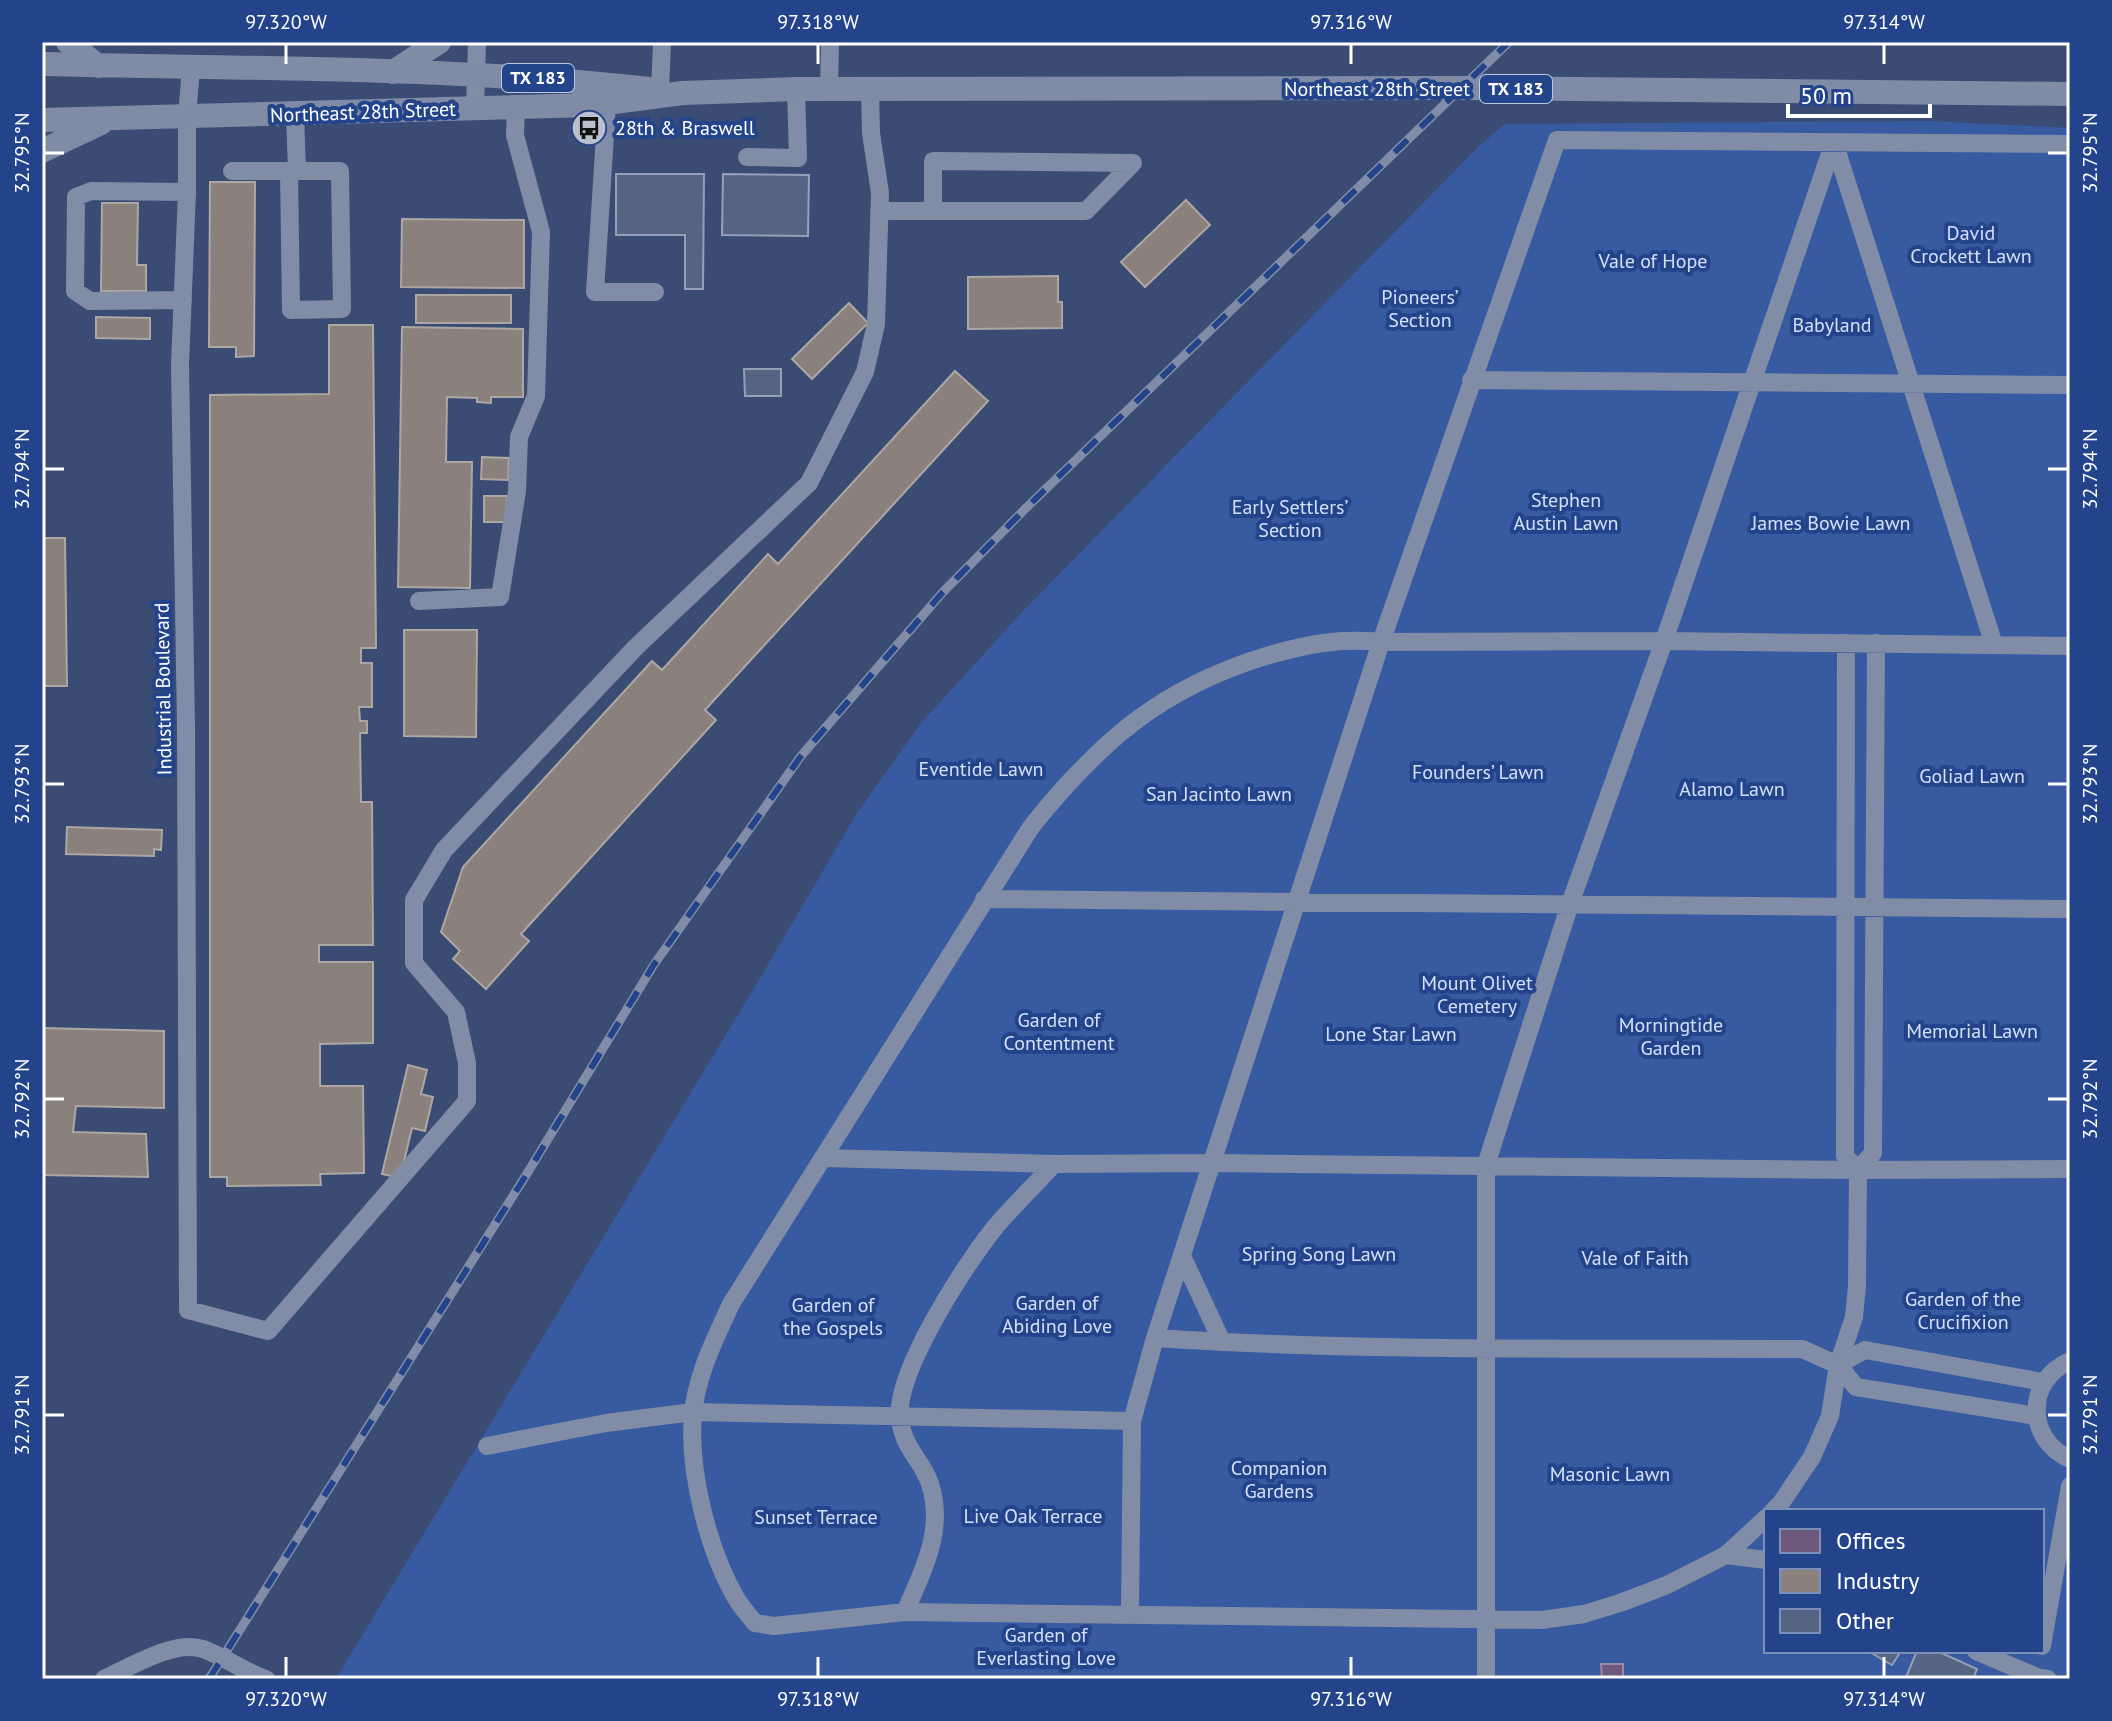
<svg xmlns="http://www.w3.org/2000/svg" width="2112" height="1721" font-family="'PT Sans',sans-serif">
	<rect width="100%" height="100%" fill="#3a4c73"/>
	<path fill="#375aa0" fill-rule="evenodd" d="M1929,121L2070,128V1679H343L337,1677L753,990L857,813L921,723L1023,611L1480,145L1505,124ZM1766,1511H2042V1651H1766Z"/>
	<path fill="#6d597a" stroke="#998ba2" stroke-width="2" d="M1601,1664H1623V1679H1602Z"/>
	<path fill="#8a817c" stroke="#ada7a3" stroke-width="2" d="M210,182H255L254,356L236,357V347H209Z
		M1186,200L1210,225L1145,287L1121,262Z
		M102,203H138L137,265H146V291H101Z
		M402,219L524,220V288L401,287Z
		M1058,276V302H1062V328L968,329V277Z
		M416,295H511V323H416Z
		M849,303L868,323L812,379L792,359Z
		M96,317L150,318V339L96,338Z
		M329,325H373L376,648H361V663H372V707H359L360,721H367V733H360L361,802H372L373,945H319V962H373V1043L320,1044V1086H363L364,1173L320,1174L321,1185L227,1186V1177H210V395L329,394Z
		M402,327L523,329V397H491V403L477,402V398L447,397L446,462H472L470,588L398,587Z
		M955,371L988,401L705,710L716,720L521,934L529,941L486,989L453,959L460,951L441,932L463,867L652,661L662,670L768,554L778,564Z
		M482,457L509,458L508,480L481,479Z
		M484,496H507V522H484Z
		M42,538H65L67,686H42Z
		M404,630H477L476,737L404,736Z
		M67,827L162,830L161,850L154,849V856L66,854Z
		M42,1028L164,1031V1108L76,1106L73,1132L146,1134L148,1177L42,1175Z
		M408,1065L427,1070L421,1094L433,1097L425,1131L412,1128L400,1178L382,1174Z"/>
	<path fill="#566484" stroke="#95a0b6" stroke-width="2" d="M616,174H704L703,289H685V235H616Z
		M723,174L809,175L808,236L722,235Z
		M744,369H781V396H745Z
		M1868,1651H1901L1892,1665Z
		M1917,1651H1937L1977,1669L1973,1679H1910L1906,1677Z"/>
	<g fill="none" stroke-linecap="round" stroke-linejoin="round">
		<path stroke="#818da7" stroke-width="18" d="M191,68L187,116V192L180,365L186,726L188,1310L268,1331L467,1101V1063L456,1012L414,963V900L444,850L636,647L809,483L865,372L876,324L880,193L871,133L870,89
			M829,90L830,42
			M660,91L662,42
			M607,104L595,292H655
			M475,109L477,42
			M295,114L297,171
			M1834,142L1994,645
			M747,157L798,158L796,89
			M232,171H289
			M289,171H340L342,309L291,310Z
			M879,211H1086L1133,163L933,161V211
			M183,300L90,301L75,291L76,197L91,191L187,192
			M1471,380L2070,385
			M419,601L500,597L517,491L519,437L536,396L541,232L515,135L516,107
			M1846,643L1845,1156L1858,1170
			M984,899L2070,909
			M823,1158L1054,1164L1212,1163L1858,1170L2070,1169
			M1183,1258L1222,1342
			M1155,1338C1370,1352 1587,1348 1802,1349L1838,1365L1856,1387L2036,1416
			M2070,1361C2025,1380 2026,1440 2070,1459
			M1838,1365L1865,1350L2043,1382
			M487,1446L606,1423L693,1412L1132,1421
			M1773,1511L1781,1503L1812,1457L1830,1416L1838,1365L1854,1317L1857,1286L1858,1170L1873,1153L1876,643
			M1726,1555L1766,1518
			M1766,1560L1726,1555L1667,1585L1620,1603L1584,1614L1542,1620L905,1612L774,1626L755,1623C749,1615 741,1607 736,1598C708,1550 688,1470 693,1415C696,1376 715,1339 731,1304L1031,827C1099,742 1161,688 1266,656C1308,644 1338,638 1381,642L1664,641L2070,646
			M905,1612C923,1571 945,1530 930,1484C922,1459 904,1451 900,1419C894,1373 966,1263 996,1226C1014,1205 1035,1185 1054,1164
			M1130,1614L1132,1421L1155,1338L1381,642L1557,140L2070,144
			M2042,1646L2070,1486
			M1976,1651L2037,1677L2048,1679
			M104,1679C130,1667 175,1639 203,1649C225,1657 244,1672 266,1679
			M1486,1679V1165L1570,904L1664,641L1834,142"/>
		<path stroke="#808ca5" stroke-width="24" d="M68,42L98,66
			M42,64C244,69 448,66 649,89
			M393,72L439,42
			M42,120L591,105L683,93L796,89L1476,88L2070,94
			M42,151L101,123"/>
		<defs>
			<path id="rail" d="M209,1679L528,1172L653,966L801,756L943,592L1025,509L1509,42"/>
		</defs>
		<use href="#rail" stroke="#818da6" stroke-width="9"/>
		<use href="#rail" stroke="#23448a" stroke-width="6" stroke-dasharray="18" stroke-linecap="butt"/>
	</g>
	<path fill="none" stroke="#fff" stroke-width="3" d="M286,44V64M818,44V64M1351,44V64M1884,44V64M44,153H64M2048,153H2068M44,469H64M2048,469H2068M44,784H64M2048,784H2068M44,1099H64M2048,1099H2068M44,1415H64M2048,1415H2068M286,1657V1677M818,1657V1677M1351,1657V1677M1884,1657V1677"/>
	<defs>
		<symbol id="bus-disc" viewBox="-11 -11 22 22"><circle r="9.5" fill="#bac0ce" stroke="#23448a"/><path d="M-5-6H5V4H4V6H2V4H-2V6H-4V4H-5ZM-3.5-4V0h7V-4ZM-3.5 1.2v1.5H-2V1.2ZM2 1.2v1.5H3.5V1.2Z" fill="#111"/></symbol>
	</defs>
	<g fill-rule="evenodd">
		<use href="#bus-disc" x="569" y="108" width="40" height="40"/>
	</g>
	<g text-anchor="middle" stroke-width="8" stroke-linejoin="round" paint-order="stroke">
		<g fill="#23448a" stroke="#bdc7dc" stroke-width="2">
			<rect x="502" y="64" width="72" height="28" rx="6"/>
			<rect x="1480" y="75" width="72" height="28" rx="6"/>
		</g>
		<g font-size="18" font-weight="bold" fill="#fff">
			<text x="538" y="84">TX 183</text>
			<text x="1516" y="95">TX 183</text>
		</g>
		<g font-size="20" fill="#fff" stroke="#23448a">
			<text x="1377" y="96">Northeast 28th Street</text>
			<text transform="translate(363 112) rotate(-2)" y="7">Northeast 28th Street</text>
			<text transform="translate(163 689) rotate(-91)" y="7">Industrial Boulevard</text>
		</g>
		<g font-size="20" fill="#fff" stroke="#23448a" text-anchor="start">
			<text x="615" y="135">28th &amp; Braswell</text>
		</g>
		<g font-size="20" fill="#d4e0f8" stroke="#23448a">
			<text x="1971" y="240">David<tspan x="1971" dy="23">Crockett Lawn</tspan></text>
			<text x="1653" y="268">Vale of Hope</text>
			<text x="1420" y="304">Pioneers’<tspan x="1420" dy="23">Section</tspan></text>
			<text x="1832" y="332">Babyland</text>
			<text x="1566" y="507">Stephen<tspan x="1566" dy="23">Austin Lawn</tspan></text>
			<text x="1290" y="514">Early Settlers’<tspan x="1290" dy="23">Section</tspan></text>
			<text x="1831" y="530">James Bowie Lawn</text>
			<text x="981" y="776">Eventide Lawn</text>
			<text x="1478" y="779">Founders’ Lawn</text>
			<text x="1972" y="783">Goliad Lawn</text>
			<text x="1732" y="796">Alamo Lawn</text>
			<text x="1219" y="801">San Jacinto Lawn</text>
			<text x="1477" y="990">Mount Olivet<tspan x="1477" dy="23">Cemetery</tspan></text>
			<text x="1059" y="1027">Garden of<tspan x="1059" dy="23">Contentment</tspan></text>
			<text x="1671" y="1032">Morningtide<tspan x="1671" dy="23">Garden</tspan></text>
			<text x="1972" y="1038">Memorial Lawn</text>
			<text x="1391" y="1041">Lone Star Lawn</text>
			<text x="1319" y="1261">Spring Song Lawn</text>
			<text x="1635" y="1265">Vale of Faith</text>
			<text x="1963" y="1306">Garden of the<tspan x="1963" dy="23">Crucifixion</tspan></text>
			<text x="1057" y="1310">Garden of<tspan x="1057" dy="23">Abiding Love</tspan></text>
			<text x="833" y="1312">Garden of<tspan x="833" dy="23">the Gospels</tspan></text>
			<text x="1279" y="1475">Companion<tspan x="1279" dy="23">Gardens</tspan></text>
			<text x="1610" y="1481">Masonic Lawn</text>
			<text x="1033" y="1523">Live Oak Terrace</text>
			<text x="816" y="1524">Sunset Terrace</text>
			<text x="1046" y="1642">Garden of<tspan x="1046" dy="23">Everlasting Love</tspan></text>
		</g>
	</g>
	<rect width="2112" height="1721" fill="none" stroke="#23448a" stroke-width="88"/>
	<rect x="1764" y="1509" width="280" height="144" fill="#23448a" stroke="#7b8fb9" stroke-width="2"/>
	<rect x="1780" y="1529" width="40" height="24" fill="#6d597a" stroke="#7b8fb9" stroke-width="2"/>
	<text x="1836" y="1549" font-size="24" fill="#ffffff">Offices</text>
	<rect x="1780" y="1569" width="40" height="24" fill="#8a817c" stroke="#7b8fb9" stroke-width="2"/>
	<text x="1836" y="1589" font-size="24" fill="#ffffff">Industry</text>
	<rect x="1780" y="1609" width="40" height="24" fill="#566484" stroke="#7b8fb9" stroke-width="2"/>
	<text x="1836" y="1629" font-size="24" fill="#ffffff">Other</text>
	<path d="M1788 104v12h142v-12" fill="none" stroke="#ffffff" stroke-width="4"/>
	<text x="1800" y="104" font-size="24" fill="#ffffff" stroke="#23448a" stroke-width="6" paint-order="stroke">50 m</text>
	<rect x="44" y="44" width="2024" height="1633" fill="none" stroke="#fff" stroke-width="3"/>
	<g font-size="20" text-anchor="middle" fill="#fff">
		<text x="286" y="29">97.320°W</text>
		<text x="818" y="29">97.318°W</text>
		<text x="1351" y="29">97.316°W</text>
		<text x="1884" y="29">97.314°W</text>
		<text transform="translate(22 153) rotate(-90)" y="7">32.795°N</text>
		<text transform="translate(2090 153) rotate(-90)" y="7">32.795°N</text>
		<text transform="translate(22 469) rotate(-90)" y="7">32.794°N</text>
		<text transform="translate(2090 469) rotate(-90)" y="7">32.794°N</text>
		<text transform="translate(22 784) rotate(-90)" y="7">32.793°N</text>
		<text transform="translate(2090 784) rotate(-90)" y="7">32.793°N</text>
		<text transform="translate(22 1099) rotate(-90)" y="7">32.792°N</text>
		<text transform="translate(2090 1099) rotate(-90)" y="7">32.792°N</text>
		<text transform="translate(22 1415) rotate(-90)" y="7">32.791°N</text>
		<text transform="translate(2090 1415) rotate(-90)" y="7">32.791°N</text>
		<text x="286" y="1706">97.320°W</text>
		<text x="818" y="1706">97.318°W</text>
		<text x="1351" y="1706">97.316°W</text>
		<text x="1884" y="1706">97.314°W</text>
	</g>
</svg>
